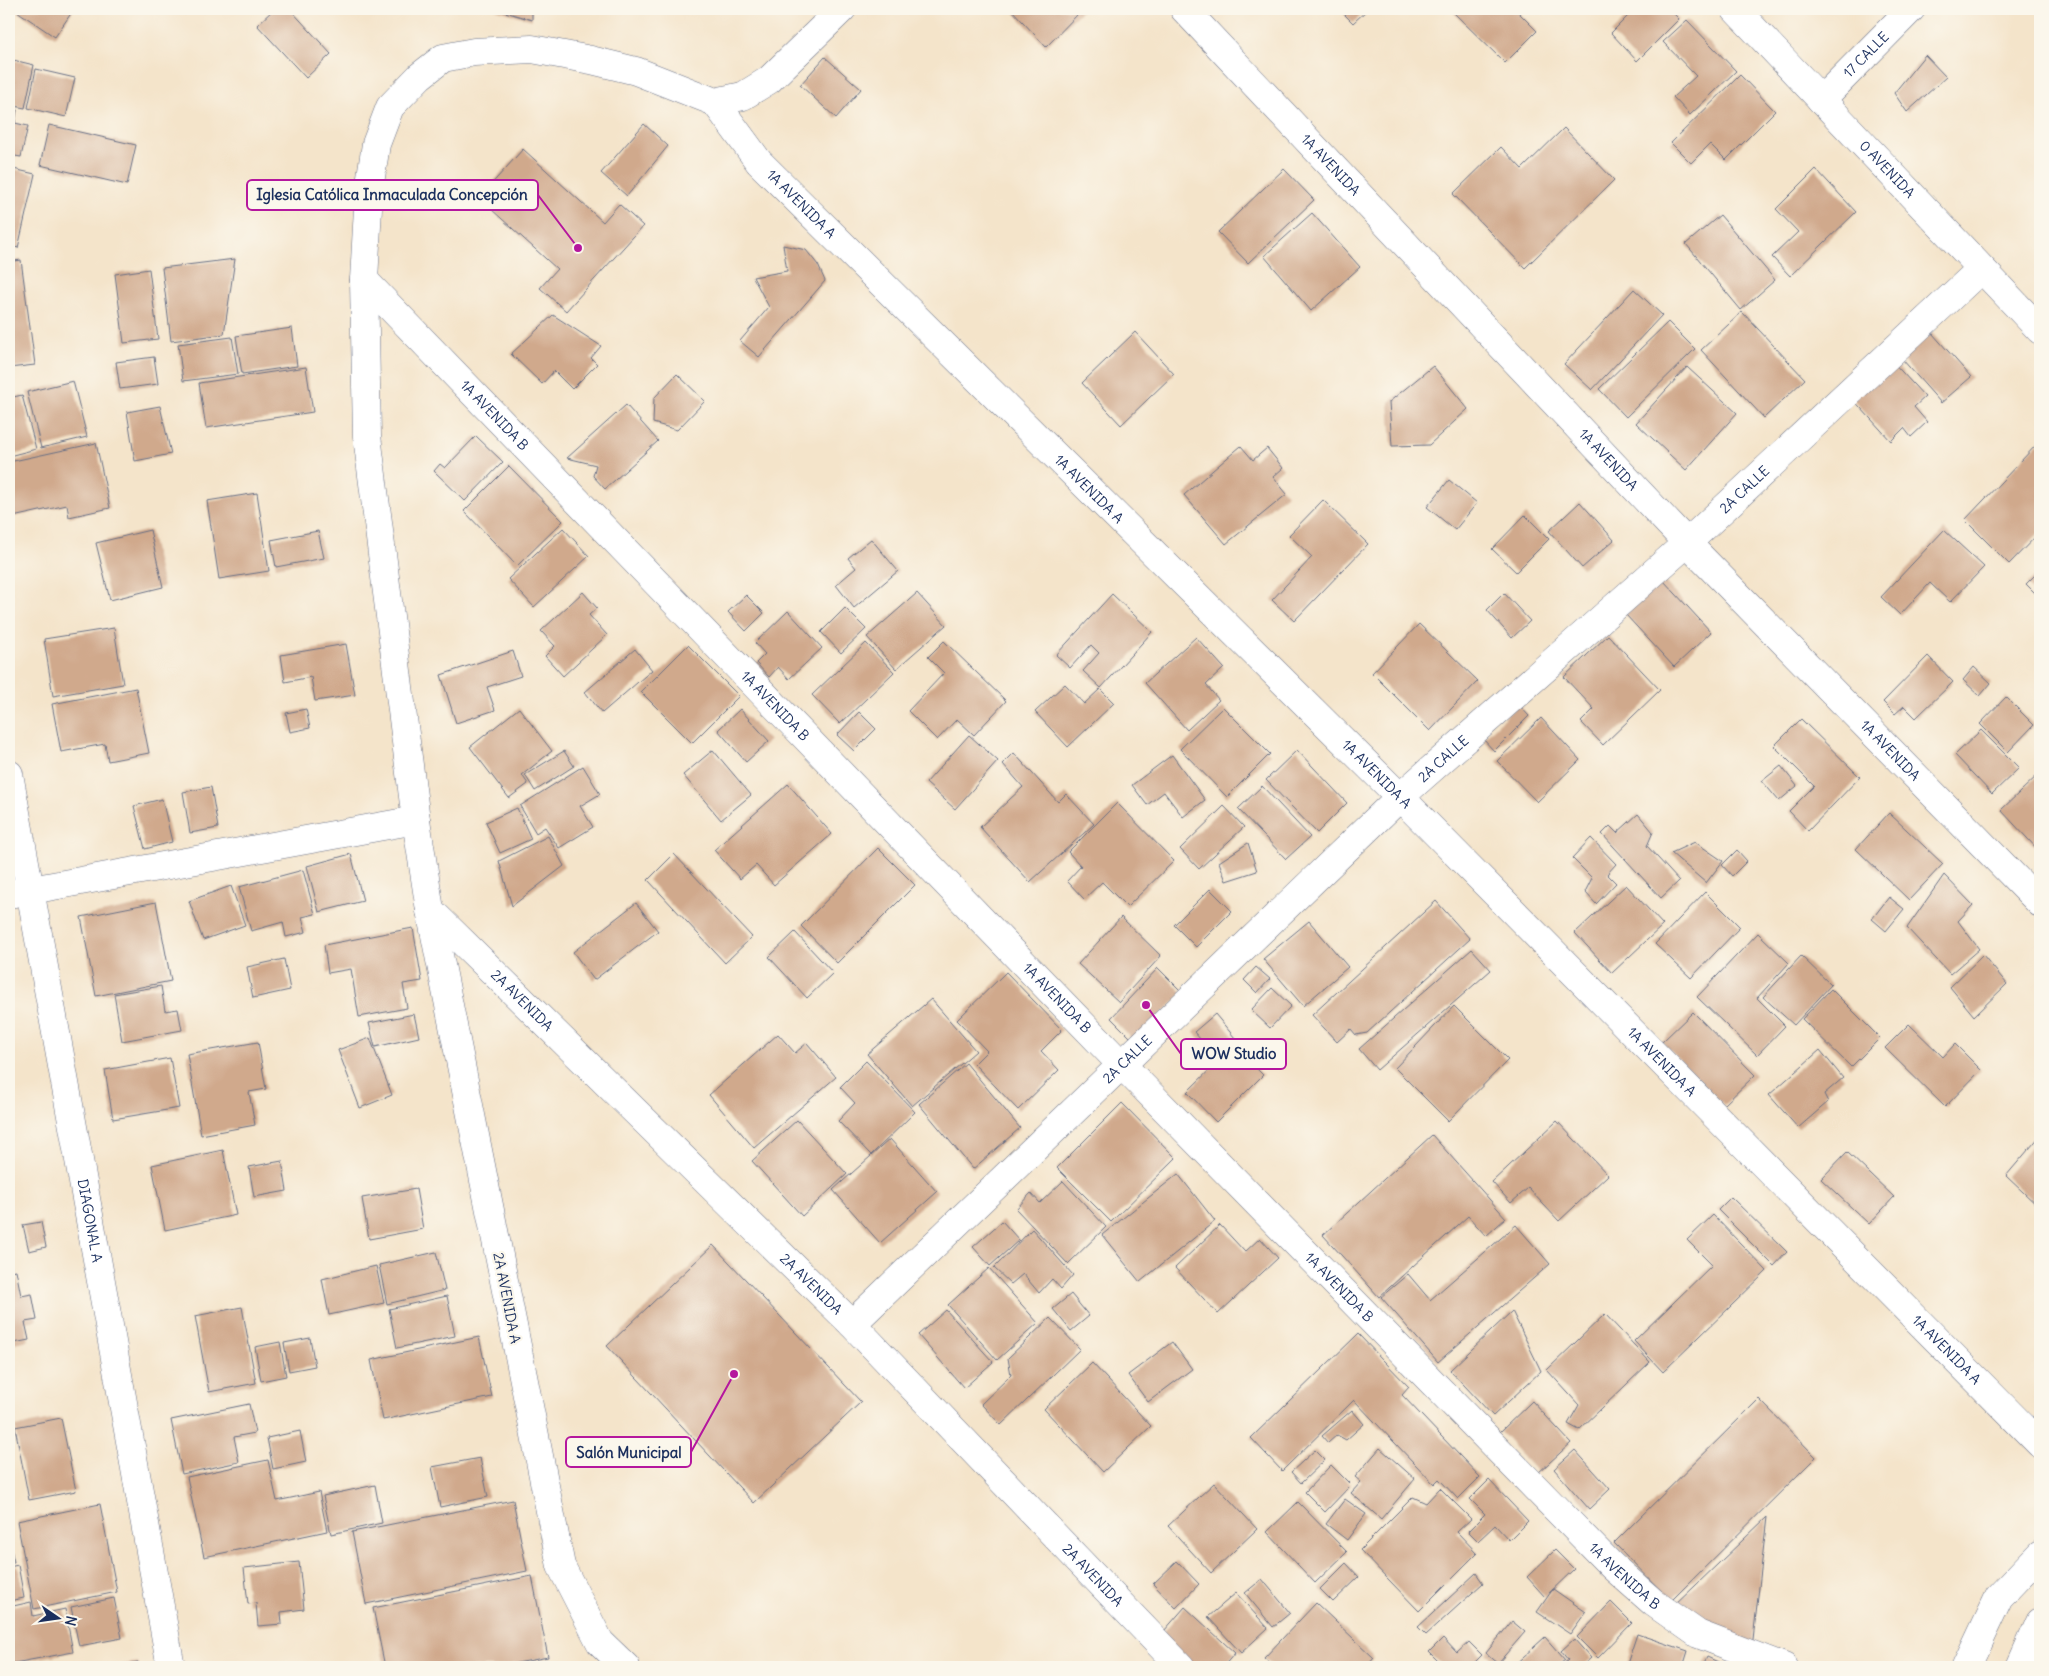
<svg xmlns="http://www.w3.org/2000/svg" width="2049" height="1676" font-family="Delius,sans-serif">
	<rect width="100%" height="100%" fill="#fbf7ec"/>
	<filter id="ink" filterUnits="userSpaceOnUse"><feTurbulence type="fractalNoise" baseFrequency=".02" numOctaves="2"/><feDisplacementMap in="SourceGraphic" scale="10" xChannelSelector="R" yChannelSelector="G"/><feConvolveMatrix kernelMatrix="1 2 1 2 8 2 1 2 1" color-interpolation-filters="sRGB"/></filter>
	<filter id="wash" filterUnits="userSpaceOnUse"><feTurbulence type="fractalNoise" baseFrequency=".0096" numOctaves="4" result="noise"/><feDisplacementMap in="SourceGraphic" scale="20" xChannelSelector="R" yChannelSelector="G"/><feGaussianBlur stdDeviation="1.12" result="paint"/><feColorMatrix in="noise" values="0 0 0 0 0 0 0 0 0 0 0 0 0 0 0 0 0 1.4 0 .05"/><feComposite in="paint" operator="in"/></filter>
	<g filter="url(#wash)">
		<rect width="100%" height="100%" fill="#f4e4ca"/>
		<g id="blocks">
			<path fill="#d0a98c" d="M14,9H74L55,37Z
				M274,9H290L331,54L306,78L257,25Z
				M495,9H532V20Z
				M1011,9H1081L1082,10L1046,47Z
				M1339,9H1368L1353,23Z
				M1456,9H1515L1537,31L1505,63L1453,12Z
				M1635,9H1669L1679,19L1637,61L1611,33Z
				M1687,20L1736,71L1690,115L1673,97L1696,76L1663,42Z
				M1925,55L1946,77L1907,112L1894,93Z
				M825,57L861,89L836,118L800,85Z
				M9,59L34,65L25,108L9,105Z
				M36,69L75,78L66,117L28,108Z
				M1740,75L1775,111L1726,160L1710,144L1691,163L1671,143Z
				M9,108L17,110L15,123L28,126L21,157L9,155Z
				M644,124L668,146L627,196L601,173Z
				M49,125L136,145L127,185L40,165Z
				M1564,128L1614,180L1525,268L1453,194L1501,147L1522,169Z
				M523,149L603,222L619,204L643,226L566,311L540,288L557,269L479,198Z
				M9,168L35,174L18,248L9,245Z
				M1284,169L1314,200L1248,263L1218,232Z
				M1816,169L1856,212L1790,276L1772,257L1798,232L1776,209Z
				M1312,213L1360,267L1311,311L1264,256Z
				M1720,215L1775,280L1741,310L1686,244Z
				M783,245L806,250L818,265L825,281L759,357L740,341L769,307L753,277L787,271Z
				M235,259L224,334L171,341L162,268Z
				M21,260L35,365L9,368V262Z
				M149,269L158,339L124,343L115,274Z
				M1634,289L1662,315L1592,390L1564,364Z
				M1742,312L1805,379L1764,418L1701,350Z
				M553,315L601,346L591,358L597,364L572,389L554,371L542,384L511,354Z
				M1668,322L1695,349L1626,417L1599,389Z
				M292,328L297,366L242,374L236,336Z
				M1135,332L1174,374L1121,425L1082,383Z
				M1932,333L1971,377L1941,403L1902,359Z
				M232,337L238,374L183,381L178,344Z
				M154,357L158,384L120,389L116,362Z
				M1890,359L1925,397L1914,407L1927,422L1911,437L1904,428L1891,441L1850,396Z
				M1433,366L1468,409L1429,445L1392,446L1389,402Z
				M306,367L313,412L206,428L199,383Z
				M1687,367L1737,413L1686,470L1636,423Z
				M677,374L705,401L677,430L653,423L654,398Z
				M73,381L87,437L41,448L27,392Z
				M22,395L36,449L9,456V398Z
				M626,405L658,441L605,489L593,476L596,465L567,458Z
				M160,406L171,454L135,461L127,412Z
				M476,436L503,462L465,501L434,471L440,464L445,468Z
				M96,443L110,508L69,517L67,505L13,517L9,497V462Z
				M2038,443L2040,445V532L2009,564L1965,520Z
				M1241,446L1253,460L1267,448L1283,468L1273,477L1287,494L1226,544L1184,495Z
				M509,466L563,521L517,566L464,511Z
				M1449,480L1477,503L1455,530L1427,507Z
				M257,493L269,571L219,579L207,501Z
				M1323,500L1368,544L1294,621L1272,600L1312,557L1289,535Z
				M1580,502L1614,540L1582,568L1549,531Z
				M1525,515L1549,539L1516,572L1492,549Z
				M563,528L589,556L534,607L508,579Z
				M150,530L163,587L110,600L96,543Z
				M1944,530L1984,567L1950,602L1930,583L1900,615L1881,597Z
				M318,531L324,558L276,567L271,540Z
				M871,539L898,571L854,608L836,585L856,568L848,558Z
				M2040,570V598L2026,584Z
				M1663,580L1711,632L1674,667L1625,614Z
				M583,592L597,608L589,615L607,635L563,676L545,656L555,646L541,631Z
				M917,593L946,625L896,669L867,637Z
				M1504,593L1530,621L1512,638L1487,610Z
				M1112,594L1152,632L1101,688L1083,671L1099,653L1091,645L1070,668L1056,655Z
				M746,595L764,613L746,631L728,612Z
				M845,608L866,629L841,653L821,632Z
				M788,611L822,648L789,679L778,667L769,677L756,663L765,654L755,643Z
				M1419,624L1478,681L1430,731L1372,673Z
				M114,628L123,684L53,696L44,639Z
				M1608,635L1660,690L1603,745L1581,722L1594,709L1564,677Z
				M1196,637L1224,668L1206,685L1219,700L1187,730L1145,683Z
				M944,641L1006,701L974,735L957,719L937,740L908,711L944,673L928,657Z
				M866,643L894,672L840,724L812,695Z
				M346,644L355,695L315,701L311,677L285,682L281,655Z
				M688,645L739,696L692,743L641,692Z
				M635,649L652,670L602,713L585,692Z
				M513,651L521,676L487,687L495,710L456,723L441,675Z
				M1928,656L1953,682L1916,718L1904,706L1895,714L1883,702Z
				M1974,667L1991,683L1980,696L1963,680Z
				M1065,684L1084,704L1100,689L1114,703L1068,747L1035,712Z
				M136,688L149,753L108,761L105,744L61,752L52,704Z
				M2006,697L2034,725L2008,752L1980,724Z
				M1518,704L1529,716L1494,751L1483,739Z
				M1223,707L1270,754L1227,797L1180,749Z
				M519,708L552,751L522,775L528,784L509,798L470,747Z
				M306,709L310,728L290,732L286,713Z
				M740,709L769,741L746,762L718,730Z
				M859,712L876,729L854,751L837,735Z
				M1541,718L1580,760L1537,802L1497,761Z
				M1801,719L1860,777L1808,831L1789,811L1814,786L1774,746Z
				M1981,730L2019,768L1992,794L1955,755Z
				M969,735L998,761L955,809L926,783Z
				M713,750L751,795L721,820L683,775Z
				M1297,750L1347,803L1317,833L1266,780Z
				M564,751L574,766L535,791L525,775Z
				M1014,753L1058,802L1066,794L1094,824L1030,882L980,827L1023,787L1003,764Z
				M1172,755L1205,800L1183,817L1164,792L1147,805L1132,785Z
				M583,766L600,794L580,806L593,827L559,848L545,827L536,833L520,806Z
				M1781,766L1797,786L1779,801L1762,781Z
				M2040,773V852L2001,810Z
				M788,784L832,834L774,885L756,865L740,879L714,850Z
				M1262,786L1310,837L1286,859L1238,809Z
				M211,787L218,828L190,833L183,792Z
				M162,799L172,842L145,849L134,806Z
				M1117,803L1174,861L1127,907L1102,882L1084,899L1067,881L1081,866L1068,852Z
				M1224,806L1244,827L1199,869L1180,849Z
				M517,808L531,839L500,853L486,822Z
				M1889,813L1943,864L1909,900L1856,849Z
				M1638,814L1653,832L1647,846L1679,881L1661,898L1602,834L1610,826L1617,833Z
				M548,836L564,866L512,906L499,861Z
				M1591,838L1616,864L1607,874L1616,883L1596,904L1585,892L1592,878L1572,858Z
				M1695,842L1723,861L1706,883L1671,853Z
				M1248,843L1257,871L1226,881L1219,862Z
				M878,848L915,885L837,963L801,926Z
				M1737,850L1747,861L1732,876L1722,865Z
				M351,854L363,901L319,912L307,866Z
				M674,854L752,937L725,963L648,880Z
				M303,870L315,914L302,917L306,932L286,937L283,922L251,931L239,887Z
				M1944,875L1973,905L1958,921L1979,949L1950,974L1907,928Z
				M1626,885L1663,925L1612,973L1575,933Z
				M231,886L245,925L203,940L189,901Z
				M1210,889L1232,911L1196,947L1174,925Z
				M1705,892L1740,927L1691,978L1655,944Z
				M1889,897L1904,909L1886,931L1872,919Z
				M1436,901L1470,939L1367,1033L1356,1035L1351,1029L1337,1042L1312,1015Z
				M156,902L171,981L96,996L81,917Z
				M636,903L658,931L594,980L573,952Z
				M1121,917L1161,956L1119,1002L1078,964Z
				M1309,921L1348,967L1303,1006L1263,959Z
				M413,928L422,981L403,984L407,1008L359,1017L351,969L328,973L324,945Z
				M795,932L833,973L807,998L769,957Z
				M1758,933L1789,963L1757,998L1785,1026L1757,1055L1697,997Z
				M1472,949L1491,970L1377,1070L1359,1049Z
				M1983,955L2007,984L1974,1016L1950,987Z
				M1801,956L1831,985L1794,1025L1763,997Z
				M284,959L290,990L253,998L247,967Z
				M1256,967L1270,979L1257,993L1244,980Z
				M1158,968L1183,993L1134,1041L1111,1018Z
				M1006,972L1062,1030L1041,1051L1059,1070L1018,1110L974,1064L987,1051L957,1020Z
				M161,986L165,1011L178,1009L182,1030L122,1041L114,994Z
				M1272,988L1291,1006L1270,1028L1251,1010Z
				M1831,989L1880,1038L1851,1067L1802,1019Z
				M931,999L976,1051L912,1106L867,1054Z
				M1454,1006L1508,1060L1448,1121L1395,1068Z
				M1693,1012L1755,1075L1724,1105L1662,1042Z
				M414,1014L419,1037L375,1047L369,1023Z
				M1215,1014L1235,1038L1215,1056L1194,1032Z
				M1909,1024L1943,1057L1955,1044L1981,1070L1945,1107L1885,1048Z
				M778,1034L795,1053L807,1043L836,1077L754,1148L709,1095Z
				M370,1038L392,1095L360,1108L338,1050Z
				M258,1042L266,1089L249,1092L255,1125L201,1135L187,1054Z
				M1234,1046L1263,1075L1216,1122L1187,1092Z
				M1820,1050L1843,1078L1824,1094L1828,1102L1798,1128L1769,1095Z
				M170,1058L179,1108L113,1119L105,1070Z
				M866,1061L915,1112L871,1155L838,1121L855,1103L840,1087Z
				M966,1063L1020,1128L973,1169L919,1104Z
				M1122,1103L1176,1158L1111,1222L1057,1168Z
				M797,1120L847,1174L802,1216L752,1161Z
				M1557,1121L1608,1175L1559,1221L1528,1188L1511,1203L1492,1182Z
				M1432,1135L1506,1218L1486,1236L1468,1216L1379,1297L1323,1235Z
				M2040,1136V1208L2006,1176Z
				M890,1139L937,1192L880,1243L833,1190Z
				M223,1150L236,1215L165,1230L152,1165Z
				M1847,1152L1894,1197L1869,1224L1821,1179Z
				M282,1161L287,1191L254,1197L249,1167Z
				M1178,1174L1215,1221L1140,1282L1102,1235Z
				M1063,1181L1106,1227L1068,1264L1016,1209L1031,1193L1040,1203Z
				M416,1189L423,1229L369,1239L362,1198Z
				M1731,1197L1787,1252L1774,1266L1718,1210Z
				M1713,1215L1767,1271L1663,1372L1634,1341L1712,1265L1687,1240Z
				M1002,1221L1019,1240L990,1266L973,1247Z
				M41,1222L46,1247L29,1251L23,1225Z
				M1220,1225L1245,1252L1260,1238L1278,1258L1218,1314L1175,1268Z
				M1516,1225L1550,1264L1438,1362L1381,1297L1408,1274L1430,1300Z
				M1032,1229L1073,1275L1061,1289L1052,1279L1039,1293L1023,1274L1011,1284L994,1268Z
				M713,1245L861,1402L754,1503L607,1346Z
				M436,1252L445,1290L387,1304L379,1265Z
				M376,1266L384,1303L329,1315L322,1279Z
				M989,1268L1038,1323L997,1360L948,1305Z
				M16,1270L21,1296L32,1294L37,1320L25,1322L29,1340L9,1344V1271Z
				M1071,1294L1089,1316L1071,1331L1053,1309Z
				M447,1296L455,1336L397,1348L389,1309Z
				M242,1307L256,1383L209,1392L195,1316Z
				M946,1310L993,1362L964,1388L918,1335Z
				M1512,1311L1541,1371L1493,1416L1450,1370Z
				M1605,1314L1650,1362L1579,1430L1568,1424L1579,1405L1547,1370Z
				M1050,1318L1080,1349L1001,1425L981,1404L1011,1375L1008,1358Z
				M1358,1334L1409,1387L1402,1395L1480,1477L1458,1499L1439,1479L1434,1484L1354,1400L1282,1471L1251,1438Z
				M479,1337L492,1397L383,1420L371,1360Z
				M310,1338L315,1366L289,1371L284,1343Z
				M280,1342L286,1376L261,1381L255,1347Z
				M1172,1342L1192,1369L1148,1402L1128,1375Z
				M1092,1363L1151,1426L1103,1472L1044,1409Z
				M1759,1399L1816,1457L1671,1601L1614,1543Z
				M1532,1401L1571,1443L1538,1473L1500,1432Z
				M249,1404L255,1433L234,1437L239,1462L182,1474L171,1420Z
				M1352,1410L1364,1424L1346,1440L1337,1435L1328,1443L1322,1436Z
				M61,1418L76,1491L29,1500L15,1427Z
				M300,1431L306,1462L273,1469L267,1438Z
				M1380,1448L1415,1479L1381,1519L1351,1493L1361,1482L1355,1477Z
				M1315,1450L1325,1460L1301,1483L1291,1472Z
				M1575,1450L1610,1489L1589,1509L1554,1469Z
				M480,1458L488,1497L440,1507L432,1467Z
				M268,1460L277,1501L319,1492L327,1531L204,1557L187,1477Z
				M1331,1465L1351,1485L1325,1512L1305,1492Z
				M1489,1480L1528,1521L1509,1540L1495,1525L1478,1541L1468,1531L1485,1514L1470,1499Z
				M1214,1483L1257,1529L1211,1573L1168,1526Z
				M375,1485L382,1523L331,1534L323,1496Z
				M1440,1488L1471,1519L1457,1532L1477,1553L1419,1611L1360,1550L1413,1497L1426,1503Z
				M1345,1499L1366,1514L1347,1540L1326,1524Z
				M513,1500L527,1571L366,1604L352,1532Z
				M1298,1502L1347,1552L1315,1583L1267,1532Z
				M100,1504L117,1592L34,1609L17,1521Z
				M1767,1517L1752,1648L1672,1608Z
				M9,1540L14,1562L9,1563Z
				M1555,1550L1574,1569L1545,1597L1527,1577Z
				M1177,1561L1199,1584L1176,1608L1153,1584Z
				M299,1562L304,1609L281,1612L282,1624L258,1626L256,1603L248,1604L244,1568Z
				M1346,1563L1359,1577L1333,1602L1320,1589Z
				M18,1565L24,1598L9,1601V1567Z
				M1476,1573L1483,1583L1426,1635L1418,1627Z
				M532,1576L548,1657L497,1667H385L373,1608Z
				M1262,1579L1290,1613L1273,1627L1245,1593Z
				M1553,1589L1586,1612L1570,1634L1537,1612Z
				M1236,1593L1268,1628L1241,1653L1208,1617Z
				M114,1598L122,1638L79,1646L71,1607Z
				M31,1602L33,1616L65,1609L73,1652L9,1664V1607Z
				M1611,1602L1632,1623L1598,1658L1577,1637Z
				M1316,1603L1374,1658L1368,1665L1370,1667H1274L1264,1658Z
				M1185,1607L1235,1653L1223,1667H1190L1157,1639Z
				M1512,1621L1525,1632L1498,1663L1486,1653Z
				M1637,1634L1688,1651L1683,1667H1626Z
				M1545,1637L1565,1660L1556,1667H1512Z
				M1443,1638L1457,1653L1469,1642L1482,1655L1470,1667H1444L1429,1652Z
				M1574,1639L1591,1658L1581,1667H1560L1568,1660L1561,1651Z
				M1707,1657L1729,1667H1702Z
				M138,1662L139,1667H114V1666Z"/>
		</g>
	</g>
	<g filter="url(#ink)">
		<use href="#blocks" fill-opacity="0" stroke="#676e84" stroke-width="1"/>
		<g fill="none" stroke-linecap="round" stroke-linejoin="round">
			<defs>
				<g id="minor">
					<path id="s1" d="M1184,9L1687,543L2040,903"/>
					<path id="s2" d="M1821,100L1911,9"/>
					<path id="s3" d="M715,102L759,162L1400,797L2040,1444"/>
					<path id="s4" d="M364,280L1121,1064L1612,1566L1654,1603L1698,1634L1784,1667"/>
					<path id="s5" d="M9,774L171,1667"/>
					<path d="M9,894L416,820"/>
					<path id="s6" d="M430,910L852,1324L1181,1667"/>
					<path id="s7" d="M852,1324L1400,797L1687,543L1981,269"/>
					<path d="M626,1667L600,1642L561,1566L430,910L416,820L367,436L364,280L369,190L376,144L390,107L420,76L443,58L474,52L532,49L591,60L636,71L715,102L743,96L769,80L842,9"/>
				</g>
				<g id="tertiary">
					<path id="s8" d="M1735,9L2040,330"/>
					<path d="M1966,1667L1999,1597L2040,1554"/>
					<path d="M2020,1667L2040,1622"/>
				</g>
			</defs>
			<use href="#minor" stroke="#676e84" stroke-width="29"/>
			<use href="#tertiary" stroke="#676e84" stroke-width="29"/>
			<use href="#minor" stroke="#fff" stroke-width="28"/>
			<use href="#tertiary" stroke="#fff" stroke-width="28"/>
		</g>
	</g>
	<g text-anchor="middle" stroke-width="4.5" stroke-linejoin="round" paint-order="stroke">
		<g font-size="14" fill="#1b2f5e" stroke="#fbf7ec">
			<text dy="5" stroke="none"><textPath href="#s2" startOffset="64">17 CALLE</textPath></text>
			<text dy="5" stroke="none"><textPath href="#s1" startOffset="214">1A AVENIDA</textPath></text>
			<text dy="5" stroke="none"><textPath href="#s8" startOffset="221">0 AVENIDA</textPath></text>
			<text dy="5" stroke="none"><textPath href="#s3" startOffset="134">1A AVENIDA A</textPath></text>
			<text dy="5" stroke="none"><textPath href="#s4" startOffset="188">1A AVENIDA B</textPath></text>
			<text dy="5" stroke="none"><textPath href="#s1" startOffset="619">1A AVENIDA</textPath></text>
			<text dy="5" stroke="none"><textPath href="#s3" startOffset="539">1A AVENIDA A</textPath></text>
			<text dy="5" stroke="none"><textPath href="#s7" startOffset="1222">2A CALLE</textPath></text>
			<text dy="5" stroke="none"><textPath href="#s4" startOffset="592">1A AVENIDA B</textPath></text>
			<text dy="5" stroke="none"><textPath href="#s1" startOffset="1024">1A AVENIDA</textPath></text>
			<text dy="5" stroke="none"><textPath href="#s7" startOffset="818">2A CALLE</textPath></text>
			<text dy="5" stroke="none"><textPath href="#s3" startOffset="944">1A AVENIDA A</textPath></text>
			<text dy="5" stroke="none"><textPath href="#s4" startOffset="998">1A AVENIDA B</textPath></text>
			<text dy="5" stroke="none"><textPath href="#s6" startOffset="129">2A AVENIDA</textPath></text>
			<text dy="5" stroke="none"><textPath href="#s7" startOffset="382">2A CALLE</textPath></text>
			<text dy="5" stroke="none"><textPath href="#s3" startOffset="1349">1A AVENIDA A</textPath></text>
			<text dy="5" stroke="none"><textPath href="#s5" startOffset="454">DIAGONAL A</textPath></text>
			<text dy="5" stroke="none"><textPath href="#s6" startOffset="534">2A AVENIDA</textPath></text>
			<text dy="5" stroke="none"><textPath href="#s4" startOffset="1402">1A AVENIDA B</textPath></text>
			<text transform="translate(507 1298) rotate(79)" y="5">2A AVENIDA A</text>
			<text dy="5" stroke="none"><textPath href="#s3" startOffset="1754">1A AVENIDA A</textPath></text>
			<text dy="5" stroke="none"><textPath href="#s4" startOffset="1808">1A AVENIDA B</textPath></text>
			<text dy="5" stroke="none"><textPath href="#s6" startOffset="939">2A AVENIDA</textPath></text>
		</g>
	</g>
	<path fill="none" stroke="#b5179e" stroke-width="2" d="M578 248L538 195M1146 1005L1181 1054M734 1374L691 1452"/>
	<g fill="#b5179e" stroke="#fbf7ec" stroke-width="2">
		<circle cx="578" cy="248" r="5"/>
		<circle cx="1146" cy="1005" r="5"/>
		<circle cx="734" cy="1374" r="5"/>
	</g>
	<g fill="#fbf7ec" stroke="#b5179e" stroke-width="2">
		<rect x="247" y="180" width="291" height="30" rx="5"/>
		<rect x="1181" y="1039" width="105" height="30" rx="5"/>
		<rect x="566" y="1437" width="125" height="30" rx="5"/>
	</g>
	<g font-size="15" text-anchor="middle" font-weight="bold" fill="#1b2f5e">
		<text x="392" y="200">Iglesia Católica Inmaculada Concepción</text>
		<text x="1234" y="1059">WOW Studio</text>
		<text x="629" y="1458">Salón Municipal</text>
	</g>
	<rect width="2049" height="1676" fill="none" stroke="#fbf7ec" stroke-width="30"/>
	<g transform="translate(58 1618) rotate(103)" stroke="#fbf7ec" stroke-width="4" paint-order="stroke">
	<path d="M0-4L9 19L0 12L-9 19Z" fill="#1b2f5e"/>
	<text y="-8" font-size="14" font-weight="bold" text-anchor="middle" fill="#1b2f5e">N</text>
	</g>
</svg>
